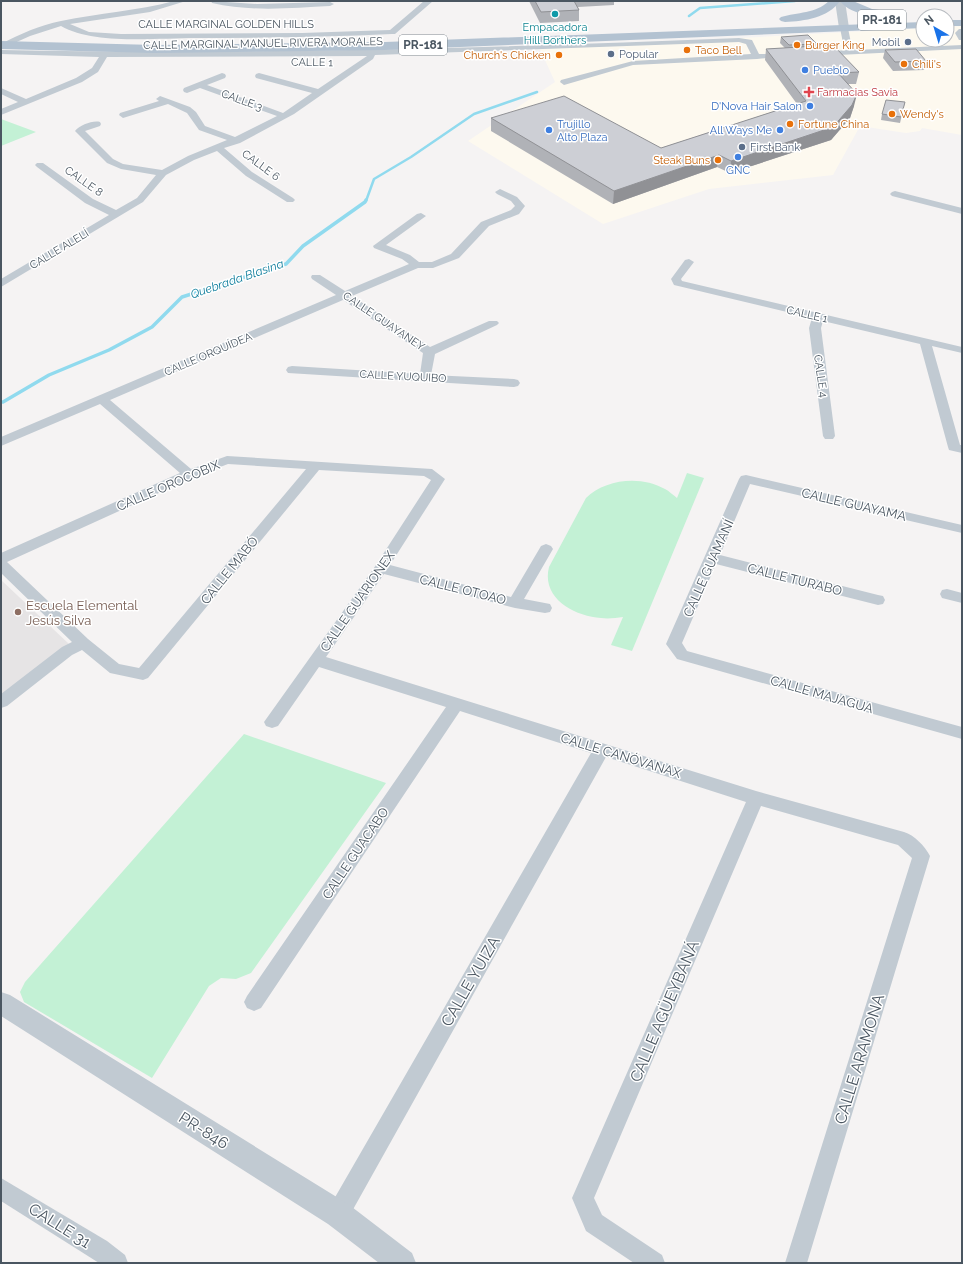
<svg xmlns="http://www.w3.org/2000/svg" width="963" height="1264" font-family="Raleway,sans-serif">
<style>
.commercial{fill:#fdf9ef}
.education{fill:#e6e4e5}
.green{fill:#c3f1d5}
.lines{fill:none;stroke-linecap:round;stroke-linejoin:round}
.stream-far1{stroke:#90daee;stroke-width:2.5}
.stream{stroke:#90daee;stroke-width:3.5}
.minor{fill:#c1cad2;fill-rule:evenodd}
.tertiary{fill:#c1cad2;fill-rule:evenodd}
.primary{fill:#b3c2d1;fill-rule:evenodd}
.wall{fill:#b0b2b7}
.shaded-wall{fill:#909195}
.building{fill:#cdcfd5;stroke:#909195}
.culture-dot{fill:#0f9aa8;stroke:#fff;stroke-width:1.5}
.service-dot{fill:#5c6f8a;stroke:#fff;stroke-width:1.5}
.food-dot{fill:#e8710a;stroke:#fff;stroke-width:1.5}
.shop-dot{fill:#3f7fe0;stroke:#fff;stroke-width:1.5}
.health-dot{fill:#e0444e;stroke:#fff;stroke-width:1.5}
.education-dot{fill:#8d6e63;stroke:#fff;stroke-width:1.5}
.labels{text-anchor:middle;stroke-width:3;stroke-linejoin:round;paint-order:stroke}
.far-street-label{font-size:11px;fill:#4a5661;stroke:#fff}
.far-culture-label{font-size:11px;fill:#0d838f;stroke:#fff}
.far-service-label{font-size:11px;fill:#4e5e75;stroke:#fff;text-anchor:start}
.far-food-label{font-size:11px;fill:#c56008;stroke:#fff;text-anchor:start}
.far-shop-label{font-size:11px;fill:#366cbe;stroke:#fff;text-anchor:start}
.far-health-label{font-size:11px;fill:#be3a42;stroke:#fff;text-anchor:start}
.shield{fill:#fff;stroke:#808990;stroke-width:1}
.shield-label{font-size:12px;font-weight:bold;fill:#4a5661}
.far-water-label{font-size:12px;font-style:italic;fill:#0c7c9b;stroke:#fff}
.street-label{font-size:13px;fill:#4a5661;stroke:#fff}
.education-label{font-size:13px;fill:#785e54;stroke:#fff;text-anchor:start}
.near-street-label{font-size:16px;fill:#4a5661;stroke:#fff}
</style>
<rect width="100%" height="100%" fill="#f5f3f3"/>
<path class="commercial" d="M962 26V135L922 128 920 131 906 133 860 126 833 175 709 189 603 224 468 141 555 82 540 49 923 28V40H947V27Z"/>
<path class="education" d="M1 580 69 644 1 697Z"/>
<g class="green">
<path d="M1 119 36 132 1 146Z"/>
<path d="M687 473 704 478 632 651 611 645 623 617C616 618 608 619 601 618 574 616 541 598 549 567L586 498C605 479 641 475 665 489 669 491 673 495 677 498Z"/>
<path d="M244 734 386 783 251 973 236 979 221 978 209 986 152 1078 24 1002 20 992 25 982Z"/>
</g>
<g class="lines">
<g class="stream-far1">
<path d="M689 16 700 8 795 1"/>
<path d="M366 201 374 179 411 157 474 114 537 92"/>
</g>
<path class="stream" d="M3 402 49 375 109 350 152 327 182 297 286 264 303 246 365 202 366 200"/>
<g class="minor">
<path d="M174 1H186L150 12 70 24 89 32 121 34 302 33 390 30 424 1H433L395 34H392C326 37 261 38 195 38 157 38 94 45 61 26L30 36 1 49V44C20 34 40 25 61 21 99 13 137 11 174 1Z"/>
<path d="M211 1 257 4 330 2 334 4 330 6C291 8 251 12 212 3Z"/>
<path d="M841 26H844L848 28 851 43 856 50 962 45V49L817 56V52H820L848 50 843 43 840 28Z"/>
<path d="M959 29H962V40H959L955 33Z"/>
<path d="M739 38 752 40 759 54H767L768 56 767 58 757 59 633 65 564 85 560 82 561 80 633 61 751 54 746 44 739 42 375 55 373 59 294 114 240 143 224 148 252 172 293 198 295 200 293 202H287L246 176 217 151 194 160 166 175 143 202 1 287V279L109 215 85 203 37 167 35 165 37 163H43L93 199 116 210 137 198 156 175 121 169 107 163 75 131C80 125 93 120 100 122L101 124 100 126 85 131 113 159 123 164 162 170 188 156 227 140 199 130 187 113 168 104 123 118 119 115 120 113 159 101 156 99 160 96 190 107 196 112 205 126 235 137 277 116 200 88 187 93 184 92 183 90 184 88 222 73 225 74 226 76 225 78 207 85 283 113 312 93 256 78 255 76 256 74 259 73 318 89 367 56 107 57 98 72 82 82 1 115V109L18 102 1 94V88L26 99 76 78 92 68 99 57 1 54V50C247 55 493 48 739 38Z"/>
<path d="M500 189 517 197 525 206 519 214 489 226 459 258 433 268H418L352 296 430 347 489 321H497L499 323 497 325 435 354 431 375 514 379 518 380 520 383 518 386 514 387 288 373 286 370 288 367 292 366 420 374 423 353 343 300 110 400 191 469 227 456 432 469 445 479 390 565 511 597 541 546 546 544 551 546 553 549 524 599 550 604 552 608 550 612 545 613 515 608 384 574 326 657 756 791 904 832C914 835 925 846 930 856L807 1263H785L912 858 898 845 761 806 594 1198 602 1215 662 1255 665 1263H634L586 1231 572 1198 746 802 606 757 346 1222 338 1225 330 1222 327 1214 330 1206 591 753 460 711 261 1008 254 1011 247 1008 244 1002 247 996 446 707 319 667 278 726 272 728 266 726 264 722 376 565 431 480 424 476 319 470 148 678 143 680 110 673 82 650 72 655 7 706 1 708V694L62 647 72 642 1 573V553L180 473 100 404 1 446V437L336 295 312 279 311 277 312 275H320L345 291 409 264 402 259 374 248 373 246 417 214 421 213 426 216 386 245 410 255 419 262H432L451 254 481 222 511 210 515 206 511 201 497 194 495 192ZM228 464 306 469 139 668 119 664 88 639 7 562 194 477Z"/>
<path d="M895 191 962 208V214L892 196 890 194 892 192Z"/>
<path d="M689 259 694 262 681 279 682 281 962 347V353L932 346 960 445H962V453L949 450 948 447 920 344 823 321 821 328 835 436 833 439H825L823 436 809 328 812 318 674 285 671 279 685 260Z"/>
<path d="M746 475 962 525V533L750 484 720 555 878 595 883 596 885 600 883 604 878 605 716 564 682 643 687 651 962 727V739L677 659 666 644 739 479 741 476Z"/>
<path d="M947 589 962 593V603L942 598 940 594 942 590Z"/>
<path d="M1 1178 107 1241 125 1255 128 1263H99L1 1201Z"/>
</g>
<g class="tertiary">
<path d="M835 1H845L849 28 848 30H840L839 28Z"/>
<path d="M1 992 10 995 348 1204 412 1253 416 1263H379L328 1224 1 1016Z"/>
</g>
<g class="primary">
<path d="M829 1H853L872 9 900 13 904 14 906 16 904 18 900 19C882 17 852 17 840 1 828 18 805 21 785 22L781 21 779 19 781 17C798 12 815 14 829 1Z"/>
<rect x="947" y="20" width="15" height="6"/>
<path d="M923 22V28L385 50 155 53 1 49V41L155 45 385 42Z"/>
</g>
</g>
<g class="wall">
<path d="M529 1H614V5L578 7 579 10V21L540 23Z"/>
<path d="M781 37 817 44V46L859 72 856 84H848L854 106 850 118 831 140 730 173 717 167 613 204 491 131V118L661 148 797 104 765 60 766 49 785 48 780 43Z"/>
<path d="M885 50 926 61 924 70 893 71 883 58Z"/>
<path d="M905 102 900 123 881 120 882 114Z"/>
</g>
<g class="shaded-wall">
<path d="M857 94 854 106 850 118 831 140 730 173 731 161Z"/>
<path d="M719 155 717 167 613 204 614 191Z"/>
</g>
<g class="building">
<path d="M535 1H574L579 10 541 12Z"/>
<path d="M808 35 817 44 789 45 781 37Z"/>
<path d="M833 45 859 72 838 73 857 94 852 105 833 127 731 161 719 155 614 191 491 118 564 96 661 148 806 101 766 49Z"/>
<path d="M916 49 926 61 895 62 885 50Z"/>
<path d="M886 100 905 102 901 117 882 114Z"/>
</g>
<circle class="culture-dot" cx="555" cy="14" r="4"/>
<g class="service-dot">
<circle cx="908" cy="42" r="4"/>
<circle cx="611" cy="54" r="4"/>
<circle cx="742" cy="147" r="4"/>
</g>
<g class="food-dot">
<circle cx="797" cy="45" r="4"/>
<circle cx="687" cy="50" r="4"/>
<circle cx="559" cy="55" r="4"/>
<circle cx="904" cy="64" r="4"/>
<circle cx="892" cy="114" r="4"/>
<circle cx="790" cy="124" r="4"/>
<circle cx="718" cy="160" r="4"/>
</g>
<g class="shop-dot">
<circle cx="805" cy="70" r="4"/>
<circle cx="810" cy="106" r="4"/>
<circle cx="549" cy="130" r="4"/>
<circle cx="780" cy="130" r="4"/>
<circle cx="738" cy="157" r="4"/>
</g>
<path class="health-dot" d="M807 86h4v4h4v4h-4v4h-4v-4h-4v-4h4z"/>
<circle class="education-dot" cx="18" cy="612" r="4"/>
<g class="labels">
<g class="far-street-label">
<text x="226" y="28">CALLE MARGINAL GOLDEN HILLS</text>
<text transform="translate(263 43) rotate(-1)" y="4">CALLE MARGINAL MANUEL RIVERA MORALES</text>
<text transform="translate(312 62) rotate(1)" y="4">CALLE 1</text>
<text transform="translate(242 100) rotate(20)" y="4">CALLE 3</text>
<text transform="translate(261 165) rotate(36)" y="4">CALLE 6</text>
<text transform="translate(84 181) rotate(35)" y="4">CALLE 8</text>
<text transform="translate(59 249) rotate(-31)" y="4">CALLE ALELÍ</text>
<text transform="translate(807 314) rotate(13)" y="4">CALLE 1</text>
<text transform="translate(384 321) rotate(34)" y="4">CALLE GUAYANEY</text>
<text transform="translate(208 354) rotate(-23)" y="4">CALLE ORQUÍDEA</text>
<text transform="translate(403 376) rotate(3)" y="4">CALLE YUQUIBO</text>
<text transform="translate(821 376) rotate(82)" y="4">CALLE 4</text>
</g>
<g class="far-culture-label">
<text x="555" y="31">Empacadora<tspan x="555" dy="13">Hill Borthers</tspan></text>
</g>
<g class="far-service-label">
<text x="900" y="46" text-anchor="end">Mobil</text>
<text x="619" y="58">Popular</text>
<text x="750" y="151">First Bank</text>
</g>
<g class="far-food-label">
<text x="805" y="49">Burger King</text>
<text x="695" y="54">Taco Bell</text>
<text x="551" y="59" text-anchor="end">Church's Chicken</text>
<text x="912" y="68">Chili's</text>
<text x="900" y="118">Wendy's</text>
<text x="798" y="128">Fortune China</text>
<text x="710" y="164" text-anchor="end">Steak Buns</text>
</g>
<g class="far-shop-label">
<text x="813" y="74">Pueblo</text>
<text x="802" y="110" text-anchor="end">D'Nova Hair Salon</text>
<text x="557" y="128">Trujillo<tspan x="557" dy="13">Alto Plaza</tspan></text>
<text x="772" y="134" text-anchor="end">All Ways Me</text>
<text x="738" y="174" text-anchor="middle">GNC</text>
</g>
<g class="far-health-label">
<text x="817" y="96">Farmacias Savia</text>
</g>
<g class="shield">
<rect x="858" y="10" width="48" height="20" rx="3"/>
<rect x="399" y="35" width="48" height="20" rx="3"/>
</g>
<g class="shield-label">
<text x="882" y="24">PR-181</text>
<text x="423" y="49">PR-181</text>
</g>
<g class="far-water-label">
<text transform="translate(237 279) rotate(-19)" y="4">Quebrada Blasina</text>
</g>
<g class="street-label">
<text transform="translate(168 485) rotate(-23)" y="5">CALLE OROCOBIX</text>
<text transform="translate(854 504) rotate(13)" y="5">CALLE GUAYAMA</text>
<text transform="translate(708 568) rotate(-66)" y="5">CALLE GUAMANÍ</text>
<text transform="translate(229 570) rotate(-51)" y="5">CALLE MABÓ</text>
<text transform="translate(795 579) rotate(14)" y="5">CALLE TURABO</text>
<text transform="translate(463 589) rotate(14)" y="5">CALLE OTOAO</text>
<text transform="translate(357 601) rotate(-55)" y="5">CALLE GUARIONEX</text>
<text transform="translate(822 694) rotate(16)" y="5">CALLE MAJAGUA</text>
<text transform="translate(621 755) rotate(17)" y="5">CALLE CANÓVANAX</text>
<text transform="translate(355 853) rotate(-56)" y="5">CALLE GUACABO</text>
</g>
<g class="education-label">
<text x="26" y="610">Escuela Elemental<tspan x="26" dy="15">Jesús Silva</tspan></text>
</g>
<g class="near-street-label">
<text transform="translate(470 981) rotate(-60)" y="6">CALLE YUIZA</text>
<text transform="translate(664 1011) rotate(-67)" y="6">CALLE AGÜEYBANÁ</text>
<text transform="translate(859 1059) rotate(-73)" y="6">CALLE ARAMONA</text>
<text transform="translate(204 1130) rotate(32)" y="6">PR-846</text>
<text transform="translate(60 1225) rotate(32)" y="6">CALLE 31</text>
</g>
</g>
<rect width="963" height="1264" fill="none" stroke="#4a5661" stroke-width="4"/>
<g transform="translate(935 28) rotate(322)"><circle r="19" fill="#ffffff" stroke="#b7bbc0"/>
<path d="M0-3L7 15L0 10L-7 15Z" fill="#1a73e8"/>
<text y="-6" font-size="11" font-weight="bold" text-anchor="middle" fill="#4a5661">N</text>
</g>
</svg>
